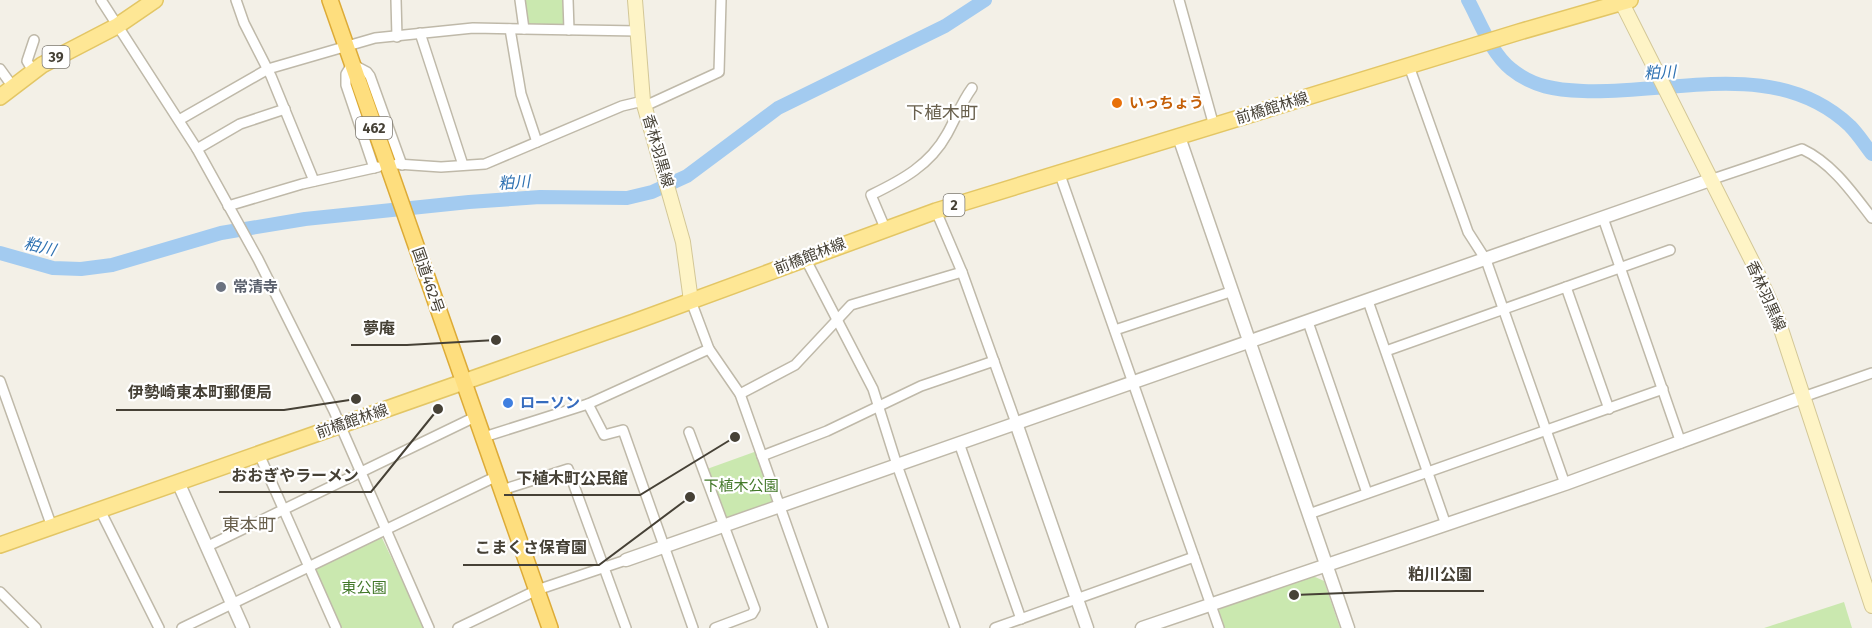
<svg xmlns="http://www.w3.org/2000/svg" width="1872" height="628" font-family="'Fira Sans','Noto Sans JP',sans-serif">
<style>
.green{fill:#cae8af}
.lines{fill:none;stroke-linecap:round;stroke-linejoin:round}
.river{stroke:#a3cbf0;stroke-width:14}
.minor-casing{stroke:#bfb9a9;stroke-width:12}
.tertiary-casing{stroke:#bfb9a9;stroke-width:15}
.secondary-casing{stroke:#d3c797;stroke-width:16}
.primary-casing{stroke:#e3c665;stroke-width:18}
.trunk-casing{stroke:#ddab37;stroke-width:18}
.minor{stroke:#fff;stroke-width:9}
.tertiary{stroke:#fff;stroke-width:12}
.secondary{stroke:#fef4c6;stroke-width:14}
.primary{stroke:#fee795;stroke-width:15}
.trunk{stroke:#fede7e;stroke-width:15}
.food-dot{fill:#e8710a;stroke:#fff;stroke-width:2}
.worship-dot{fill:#6b7280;stroke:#fff;stroke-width:2}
.shop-dot{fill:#3f7fe0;stroke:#fff;stroke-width:2}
.labels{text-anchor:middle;stroke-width:4.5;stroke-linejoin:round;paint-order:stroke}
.shield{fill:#fff;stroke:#7e7a72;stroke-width:1.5}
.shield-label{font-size:14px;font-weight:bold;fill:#464136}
.food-label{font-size:15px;font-weight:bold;fill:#c56008;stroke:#fff;text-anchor:start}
.street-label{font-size:15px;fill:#464136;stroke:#fff}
.worship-label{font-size:15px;font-weight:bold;fill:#5b616d;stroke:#fff;text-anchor:start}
.shop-label{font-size:15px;font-weight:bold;fill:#366cbe;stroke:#fff;text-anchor:start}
.park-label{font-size:15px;fill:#427829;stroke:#fff}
.water-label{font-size:16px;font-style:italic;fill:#2f72b2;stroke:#fff}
.quarter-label{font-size:18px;fill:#69604d;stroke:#fff}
.leader{fill:none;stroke:#464136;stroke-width:2}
.callout-dot{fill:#464136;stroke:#fff;stroke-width:2}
.callout-label{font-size:16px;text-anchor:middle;font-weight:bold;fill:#464136;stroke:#fff;stroke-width:4.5;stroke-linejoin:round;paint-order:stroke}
</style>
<rect width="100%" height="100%" fill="#f3f0e7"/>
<g class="green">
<path d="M523 0H565L566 23 563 26 530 25 526 22Z"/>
<path d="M757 451 773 503 726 520 707 469Z"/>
<path d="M378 537 382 538 425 628H340L315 572 316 567Z"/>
<path d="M1313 576 1324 581 1340 628H1223L1218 612 1220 609Z"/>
<path d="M1844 602 1852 628H1764Z"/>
</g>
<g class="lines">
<g class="river">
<path d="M1468 0C1480 22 1491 53 1511 69 1533 87 1556 90 1583 91 1672 95 1776 56 1850 126 1858 134 1865 145 1872 154"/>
<path d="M0 253 53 268 81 269 112 265 221 233 305 219 469 202 540 197 627 198 652 192 687 176 778 108 945 26 985 0"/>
</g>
<defs>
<g id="minor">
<path d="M101 0 197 149 258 259 334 411 429 628"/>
<path d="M236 0 244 23 271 76 314 181"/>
<path d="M396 0 397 37"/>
<path d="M520 0 524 29"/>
<path d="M568 0 569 30"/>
<path d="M1179 0 1214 126"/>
<path d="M510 29 521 94 537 142"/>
<path d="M420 33 463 165"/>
<path d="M1409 66 1468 232 1486 260 1565 484"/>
<path d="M0 69 13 87"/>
<path d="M33 71 27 61 34 40"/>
<path d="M645 106 719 72 721 0"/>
<path d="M179 120 268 69 375 38 473 28 638 31"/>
<path d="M197 149 240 124 285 109"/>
<path d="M397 164 441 167 485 164 622 106 643 101"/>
<path d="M374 168 346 85V74L352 64 367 72 370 76 402 165"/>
<path d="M1059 172 1219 628"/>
<path d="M1710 180 1802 149C1832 163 1852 192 1872 218"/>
<path d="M228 206 302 184 378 167"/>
<path d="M936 211 962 272 1016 423"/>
<path d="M1603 218 1681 443"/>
<path d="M885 228 871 195C902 180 930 165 947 134 956 118 961 103 972 88"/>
<path d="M805 258 873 389 897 465 955 628"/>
<path d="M1566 287 1609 409"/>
<path d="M691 301 709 349 740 394 823 628"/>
<path d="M1368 301 1445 522"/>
<path d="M1308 322 1367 493"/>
<path d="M1115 330 1233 291"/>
<path d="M1386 351 1670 250"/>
<path d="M0 381 52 527"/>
<path d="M740 394 795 365 851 305 962 272"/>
<path d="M1803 397 1872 373"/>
<path d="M588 404 604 435 623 430 693 628"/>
<path d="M689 432 755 609 752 614 715 628"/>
<path d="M484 437 588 404 709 349"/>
<path d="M959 443 1021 619"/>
<path d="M259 454 336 628"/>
<path d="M762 456 827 431 921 386 994 361"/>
<path d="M502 490 568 469 626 628"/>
<path d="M100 510 159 628"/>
<path d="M1309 514 1663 389"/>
<path d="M206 547 477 416"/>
<path d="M0 592 36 628"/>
<path d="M182 628 497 476"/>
<path d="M458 628 537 590 626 560"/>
<path d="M995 628 1194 557"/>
</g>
<g id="tertiary">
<path d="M1179 137 1348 628"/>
<path d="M1016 423 1087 628"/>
<path d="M178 482 243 628"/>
<path d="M626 560 1710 180"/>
<path d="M1142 628 1565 484 1803 397"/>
</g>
<g id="secondary">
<path d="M635 0 643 101 683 242 691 301"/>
<path d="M1622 3 1754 265 1777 317 1872 606"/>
</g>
<g id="primary">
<path d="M0 97 42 65 117 26 155 0"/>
<path d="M0 545 634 322 936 211 1519 32 1630 0"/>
</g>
<path id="trunk" d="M330 0 550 628"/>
</defs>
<use href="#minor" class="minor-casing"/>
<use href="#tertiary" class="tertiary-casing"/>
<use href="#secondary" class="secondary-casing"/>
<use href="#primary" class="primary-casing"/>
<use href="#trunk" class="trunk-casing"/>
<use href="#minor" class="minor"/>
<use href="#tertiary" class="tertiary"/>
<use href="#secondary" class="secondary"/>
<use href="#primary" class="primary"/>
<use href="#trunk" class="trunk"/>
</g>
<circle class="food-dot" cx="1117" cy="103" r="6"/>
<circle class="worship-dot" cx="221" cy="287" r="6"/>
<circle class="shop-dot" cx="508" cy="403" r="6"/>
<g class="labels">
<g class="shield">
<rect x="42.5" y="46" width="27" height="22" rx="4.5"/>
<rect x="356" y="117" width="36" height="22" rx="4.5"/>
<rect x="943.5" y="194" width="21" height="22" rx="4.5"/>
</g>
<g class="shield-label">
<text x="56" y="62">39</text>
<text x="374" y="133">462</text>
<text x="954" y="210">2</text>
</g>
<g class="food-label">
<text x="1129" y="108">いっちょう</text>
</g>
<g class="street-label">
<text transform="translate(1272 108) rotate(-17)" y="5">前橋館林線</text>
<text transform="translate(658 151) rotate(74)" y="5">香林羽黒線</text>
<text transform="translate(810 256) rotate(-21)" y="5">前橋館林線</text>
<text transform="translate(428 280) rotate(71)" y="5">国道462号</text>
<text transform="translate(1766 296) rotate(66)" y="5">香林羽黒線</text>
<text transform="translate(352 421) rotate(-19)" y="5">前橋館林線</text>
</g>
<g class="worship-label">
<text x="233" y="292">常清寺</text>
</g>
<g class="shop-label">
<text x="520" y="408">ローソン</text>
</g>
<g class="park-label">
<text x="741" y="491">下植木公園</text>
<text x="364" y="593">東公園</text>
</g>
<g class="water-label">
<text transform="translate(1660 72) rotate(-3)" y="6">粕川</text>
<text transform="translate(514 182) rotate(-4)" y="6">粕川</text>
<text transform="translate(40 246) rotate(14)" y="6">粕川</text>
</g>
<g class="quarter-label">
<text x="942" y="119">下植木町</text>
<text x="249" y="531">東本町</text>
</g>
</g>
<path class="leader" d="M496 340L407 345H351M356 399L284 410H116M438 409L371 492H219M735 437L640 495H504M690 497L599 565H463M1294 595L1396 591H1484"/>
<g class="callout-dot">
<circle cx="496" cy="340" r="6"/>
<circle cx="356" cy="399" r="6"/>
<circle cx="438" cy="409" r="6"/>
<circle cx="735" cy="437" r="6"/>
<circle cx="690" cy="497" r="6"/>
<circle cx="1294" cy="595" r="6"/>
</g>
<g class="callout-label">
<text x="379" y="334">夢庵</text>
<text x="200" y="398">伊勢崎東本町郵便局</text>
<text x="295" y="481">おおぎやラーメン</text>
<text x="572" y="484">下植木町公民館</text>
<text x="531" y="553">こまくさ保育園</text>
<text x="1440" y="580">粕川公園</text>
</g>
</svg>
